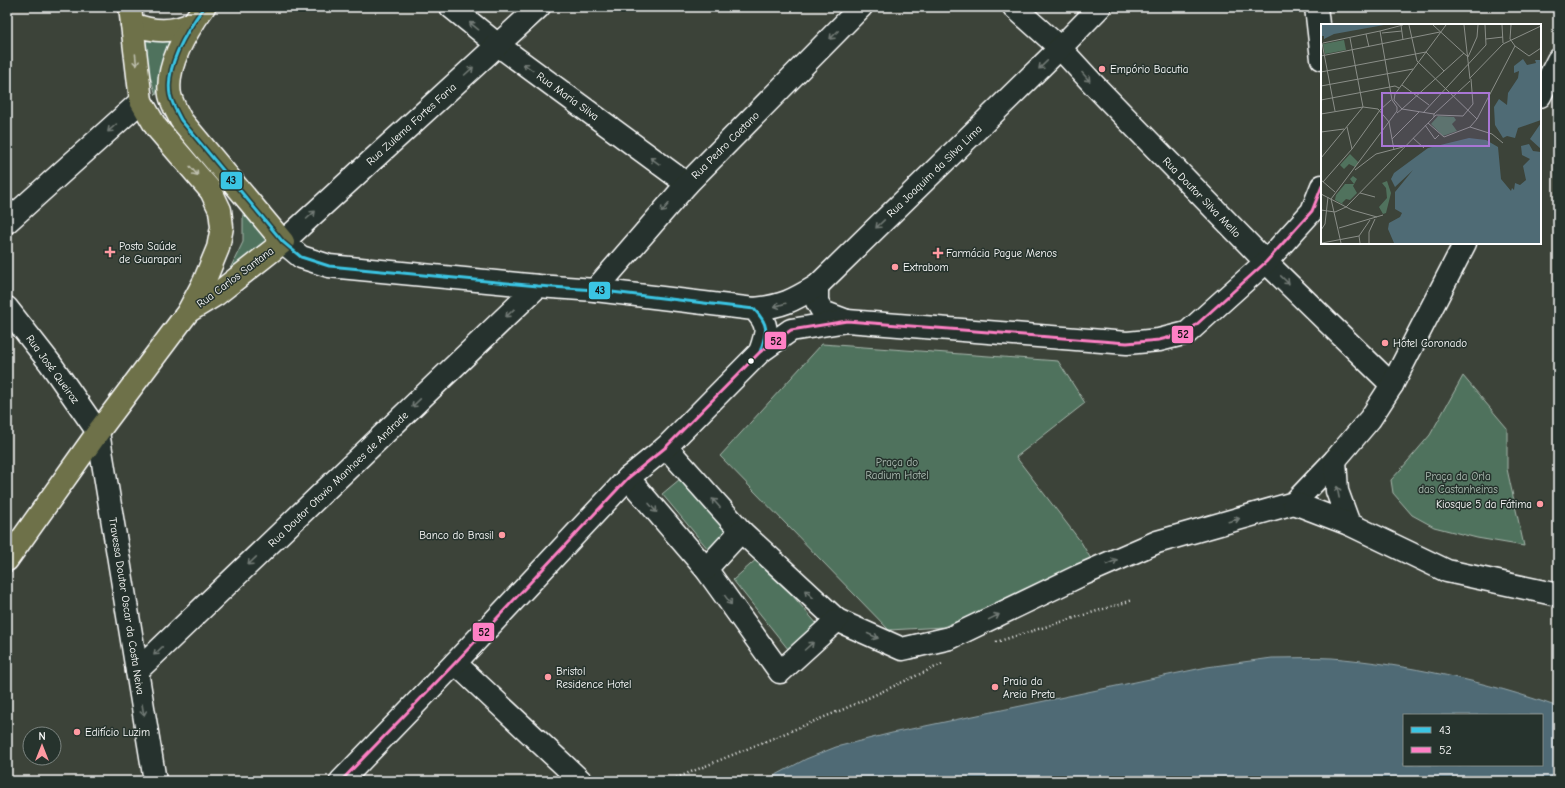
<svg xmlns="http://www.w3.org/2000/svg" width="1565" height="788" font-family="'Comic Neue',sans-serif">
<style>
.green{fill:#50725d;stroke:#a8b8ae}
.water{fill:#4f6b75;stroke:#95a6ac;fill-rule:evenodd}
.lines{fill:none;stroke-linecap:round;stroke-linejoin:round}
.minor-casing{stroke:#fff;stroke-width:25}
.major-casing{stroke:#fff;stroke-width:25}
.path{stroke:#fff;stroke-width:2.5;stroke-dasharray:1 3;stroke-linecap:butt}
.minor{stroke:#26332d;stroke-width:22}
.major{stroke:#6e714a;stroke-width:22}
.bus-1-casing{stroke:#26332d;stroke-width:6}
.bus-2-casing{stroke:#26332d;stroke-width:6}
.bus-1{stroke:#3ac5e4;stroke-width:3}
.bus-2{stroke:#ff80c5;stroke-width:3}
.oneway{stroke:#727a76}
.oneway2{stroke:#bebfae}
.poi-dot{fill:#ff9aa2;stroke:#26332d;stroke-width:1.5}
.bus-dot{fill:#fff;stroke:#26332d;stroke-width:1.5}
.labels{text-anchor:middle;stroke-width:3;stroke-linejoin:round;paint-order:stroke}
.poi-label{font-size:11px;fill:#fff;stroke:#26332d;text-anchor:start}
.street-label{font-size:11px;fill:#fff;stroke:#26332d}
.park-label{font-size:11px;fill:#b0c0b6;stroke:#26332d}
.inset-road{fill:none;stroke:#8a8e88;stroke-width:1}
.view{fill:#a976d5;fill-opacity:0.15;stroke:#a976d5;stroke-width:2}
.inset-edge{fill:none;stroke:#fff;stroke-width:2}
.line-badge{stroke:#26332d;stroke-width:1.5}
.pale-badge-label{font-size:11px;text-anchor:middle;font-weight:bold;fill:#111}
</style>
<rect width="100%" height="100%" fill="#3c4339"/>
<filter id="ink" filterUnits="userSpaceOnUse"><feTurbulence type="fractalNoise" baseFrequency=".025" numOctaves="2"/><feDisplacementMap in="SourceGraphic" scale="8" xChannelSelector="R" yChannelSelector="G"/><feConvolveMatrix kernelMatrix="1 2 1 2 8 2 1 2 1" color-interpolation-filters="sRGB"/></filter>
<g filter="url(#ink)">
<g class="green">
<path d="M144 37 175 39 164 58 156 95 147 67Z"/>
<path d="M243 204 271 241 222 285 243 242Z"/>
<path d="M822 344 1058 361 1085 403 1016 457 1081 542 1095 566 943 627 889 630 720 456Z"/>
<path d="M1463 376 1507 428V469L1524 546 1477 538 1434 527 1412 515 1393 493 1391 480 1402 468 1430 435Z"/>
<path d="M680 479 727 533 708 549 662 494Z"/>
<path d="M759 557 817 624 788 649 733 580Z"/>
</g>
<path class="water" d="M1272 658C1292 658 1312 657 1332 658 1405 664 1489 682 1558 707V781H761L774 776 806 759 836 747 892 733 1207 667ZM1404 715H1542V765H1404Z"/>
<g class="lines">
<defs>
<g id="minor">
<path d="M451 7 498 45 687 184"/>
<path d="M539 7 283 242 301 257 329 266 538 286 595 290 754 309C770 326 767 331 760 352"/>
<path d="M1014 7 1060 48 1096 87 1266 262 1392 385"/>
<path d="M1316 7 1322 59"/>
<path d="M1540 96 1558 60"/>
<path d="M7 222 141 101"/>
<path d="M817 286V302L823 312 847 321"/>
<path d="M595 290 687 184 861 7"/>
<path d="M7 308 50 363 98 432 155 781"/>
<path d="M754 309C783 306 792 301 817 286L1060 48 1100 7"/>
<path d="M666 447 741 531 837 620 902 649 950 638 1079 576 1157 542 1294 503 1335 460 1370 419 1392 385 1465 243"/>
<path d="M1335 460 1337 491 1349 524"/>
<path d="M628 478 706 569 780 672 837 620"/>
<path d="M1294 503 1349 524 1447 571 1558 595"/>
<path d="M706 569 741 531"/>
<path d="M455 663 581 781"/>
<path d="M137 671 538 286"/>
<path d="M341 781 455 663 628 478 666 447 760 352 791 330 847 321 1127 343 1159 340 1187 333 1266 262 1312 211 1322 186"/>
</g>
<g id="major">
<path d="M132 24C154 32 172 33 193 23"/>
<path d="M189 311 217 294 283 242 181 120C177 112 172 104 170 95 165 66 188 29 204 7"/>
<path d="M7 560 98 432 188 312 204 282 218 248 222 227 220 210 211 191 156 127 141 101 130 7"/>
</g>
</defs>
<use href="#minor" class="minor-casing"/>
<use href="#major" class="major-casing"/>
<g class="path">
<path d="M996 642 1133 600"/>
<path d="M669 781 844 709 942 664"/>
</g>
<use href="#minor" class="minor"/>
<use href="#major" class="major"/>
<defs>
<path id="bus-1" d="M204 7C188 29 165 66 170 95 172 104 177 112 181 120L283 242 301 257 329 266 538 286 595 290 754 309C770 326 767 331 760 352"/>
<path id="bus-2" d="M341 781 455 663 628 478 666 447 760 352 791 330 847 321 1127 343 1159 340 1187 333 1266 262 1312 211 1322 186"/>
</defs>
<use href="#bus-1" class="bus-1-casing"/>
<use href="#bus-2" class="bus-2-casing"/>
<use href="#bus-1" class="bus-1"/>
<use href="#bus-2" class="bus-2"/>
</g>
<defs><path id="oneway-shaft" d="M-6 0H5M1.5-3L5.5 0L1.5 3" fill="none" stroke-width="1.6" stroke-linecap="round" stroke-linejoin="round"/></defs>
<g class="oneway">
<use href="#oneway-shaft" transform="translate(474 26) rotate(-141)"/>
<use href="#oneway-shaft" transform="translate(834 35) rotate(135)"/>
<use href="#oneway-shaft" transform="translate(1043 65) rotate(136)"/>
<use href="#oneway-shaft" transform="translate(528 67) rotate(-144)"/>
<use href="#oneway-shaft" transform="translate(469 71) rotate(-42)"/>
<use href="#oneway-shaft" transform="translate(1086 77) rotate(48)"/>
<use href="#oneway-shaft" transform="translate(112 128) rotate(138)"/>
<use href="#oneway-shaft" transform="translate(655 161) rotate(-144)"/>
<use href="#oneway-shaft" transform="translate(665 208) rotate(131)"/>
<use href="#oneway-shaft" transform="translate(311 215) rotate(-42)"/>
<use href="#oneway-shaft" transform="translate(880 224) rotate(136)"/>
<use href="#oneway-shaft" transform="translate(1285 280) rotate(44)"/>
<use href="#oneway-shaft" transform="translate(780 305) rotate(164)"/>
<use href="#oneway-shaft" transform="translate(510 313) rotate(136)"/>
<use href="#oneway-shaft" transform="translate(416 403) rotate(136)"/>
<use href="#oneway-shaft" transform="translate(1338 492) rotate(-101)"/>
<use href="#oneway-shaft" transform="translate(716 503) rotate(-132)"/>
<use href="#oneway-shaft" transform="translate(653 508) rotate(49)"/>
<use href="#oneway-shaft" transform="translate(1234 520) rotate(-16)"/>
<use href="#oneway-shaft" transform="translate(252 561) rotate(136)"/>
<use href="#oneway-shaft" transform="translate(1112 562) rotate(-24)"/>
<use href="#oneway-shaft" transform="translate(809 594) rotate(-137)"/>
<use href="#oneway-shaft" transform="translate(728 600) rotate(54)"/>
<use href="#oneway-shaft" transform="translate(994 617) rotate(-26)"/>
<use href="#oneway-shaft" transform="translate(873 636) rotate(24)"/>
<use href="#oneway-shaft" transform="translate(809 646) rotate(-42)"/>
<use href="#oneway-shaft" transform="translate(158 651) rotate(136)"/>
<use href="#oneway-shaft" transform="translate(143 710) rotate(81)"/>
</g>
<g class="oneway2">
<use href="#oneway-shaft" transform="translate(136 60) rotate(84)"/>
<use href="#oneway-shaft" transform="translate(194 171) rotate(50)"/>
</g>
</g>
<g class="poi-dot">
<circle cx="1102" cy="69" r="4"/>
<path d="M108 246h4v4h4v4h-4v4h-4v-4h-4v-4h4z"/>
<path d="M936 247h4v4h4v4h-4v4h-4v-4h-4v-4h4z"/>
<circle cx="895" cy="267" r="4"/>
<circle cx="1385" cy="343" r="4"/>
<circle cx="1540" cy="504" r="4"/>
<circle cx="502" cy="535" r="4"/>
<circle cx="548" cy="677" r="4"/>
<circle cx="995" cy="687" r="4"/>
<circle cx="77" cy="732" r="4"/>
</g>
<circle class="bus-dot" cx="751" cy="361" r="3.5"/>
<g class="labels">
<g class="poi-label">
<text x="1110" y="73">Empório Bacutia</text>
<text x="119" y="250">Posto Saúde<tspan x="119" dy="13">de Guarapari</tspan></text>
<text x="946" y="257">Farmácia Pague Menos</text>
<text x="903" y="271">Extrabom</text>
<text x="1393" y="347">Hotel Coronado</text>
<text x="1532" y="508" text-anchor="end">Kiosque 5 da Fátima</text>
<text x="494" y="539" text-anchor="end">Banco do Brasil</text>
<text x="556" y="675">Bristol<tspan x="556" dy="13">Residence Hotel</tspan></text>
<text x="1003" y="685">Praia da<tspan x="1003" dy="13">Areia Preta</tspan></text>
<text x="85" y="736">Edifício Luzim</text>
</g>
<g class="street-label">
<text transform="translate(568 96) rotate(36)" y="4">Rua Maria Silva</text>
<text transform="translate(411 124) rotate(-42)" y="4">Rua Zulema Fortes Faria</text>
<text transform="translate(725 145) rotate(-45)" y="4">Rua Pedro Caetano</text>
<text transform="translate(934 171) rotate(-44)" y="4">Rua Joaquim da Silva Lima</text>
<text transform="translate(1202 197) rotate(46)" y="4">Rua Doutor Silva Mello</text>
<text transform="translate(235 277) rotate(-37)" y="4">Rua Carlos Santana</text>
<text transform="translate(53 369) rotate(54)" y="4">Rua José Queiroz</text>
<text transform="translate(338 479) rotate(-44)" y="4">Rua Doutor Otavio Manhaes de Andrade</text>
<text transform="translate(127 606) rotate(81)" y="4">Travessa Doutor Oscar da Costa Neiva</text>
</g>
<g class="park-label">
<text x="897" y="466">Praça do<tspan x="897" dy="13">Radium Hotel</tspan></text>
<text x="1458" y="480">Praça da Orla<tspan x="1458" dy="13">das Castanheiras</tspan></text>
</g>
</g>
<g transform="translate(1321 24)">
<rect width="220" height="220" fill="#3c4339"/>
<path d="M23 16 25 26 4 30 2 20ZM117 92 133 93 135 96 131 100 136 107 122 112 110 100ZM29 130 37 138 34 143 28 140 23 145 19 141ZM32 152 36 155 32 162 36 169 29 176 25 175 21 179 23 181 14 176 15 171 24 160H33L29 155ZM66 157 70 169 65 189 62 190 58 183 66 174 65 164 61 159Z" fill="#50725d"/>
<path d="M0 1H63L13 10 3 15V12H0ZM202 35 206 41 215 39 214 36H220V96L197 104 194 114 186 112 182 114 174 101 173 83 178 75 186 81 187 69 197 54 198 47 193 49V42ZM220 99V125L209 115ZM148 114 165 116 177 123 180 155 190 167 191 164 193 166 194 159 199 161 205 156 202 142 209 135 201 131 200 122 208 120 212 127 220 128V219H73L67 205 68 199 79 193 81 189 74 185V168L92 146 74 163 70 155 73 149 107 124Z" fill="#4f6b75"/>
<path class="inset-road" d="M80 1 82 16M88 1 96 37 156 95M112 1 147 33 156 13 157 1M143 1 149 55M164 1 165 21M181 1 182 19M190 1 189 15 194 22 208 32 220 24M61 9 81 7M45 10 48 23M165 15 182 13M1 19 14 87M2 19 59 7M0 32 119 8M0 48 105 28 123 47M149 54 182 20 220 2M81 61 108 81M0 62 92 45M0 76 74 62 78 64M76 89 81 85 73 76 74 70 125 1M102 89 165 21M0 90 42 83 57 85 68 98 73 126M113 90 149 57M113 93V90L81 85 143 29M107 99 123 113 149 103 156 95 194 22M104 101 114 115 118 111M26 103 31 125M149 103 171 110 182 119M0 108 23 105M92 114 103 124M71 115 98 88M0 134 42 83 29 14M34 146 55 130 82 123M0 156 14 168M2 158 31 125 59 86 70 76M39 169 54 173M0 170 31 186 56 193M0 186 14 188 25 183 115 91 142 92 152 80 150 55M18 204 62 191M0 206 4 200 7 173M1 219 38 212M20 219 10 175 76 87V83L71 76 59 7 82 1M39 219 38 212 49 196M48 219V208L54 195"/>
<path class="view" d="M61 69H168V122H61Z"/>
<rect width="220" height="220" class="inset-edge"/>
</g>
<g class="line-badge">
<rect x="220" y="171" width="23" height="19" rx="4" fill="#3ac5e4"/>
<rect x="588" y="281" width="23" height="19" rx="4" fill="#3ac5e4"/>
<rect x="1171" y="325" width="23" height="19" rx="4" fill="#ff80c5"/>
<rect x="764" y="331" width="23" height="19" rx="4" fill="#ff80c5"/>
<rect x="472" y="622" width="23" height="20" rx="4" fill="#ff80c5"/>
</g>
<g class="pale-badge-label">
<text x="231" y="184">43</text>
<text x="600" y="294">43</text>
<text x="1183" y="338">52</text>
<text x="776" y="345">52</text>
<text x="484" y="636">52</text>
</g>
<rect width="1565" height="788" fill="none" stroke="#26332d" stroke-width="24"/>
<rect x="12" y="12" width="1541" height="764" fill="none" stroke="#fff" stroke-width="1.5" filter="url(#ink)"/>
<rect x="1403" y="714" width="140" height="52" fill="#26332d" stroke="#7d8581"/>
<rect x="1411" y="727" width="20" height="6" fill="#3ac5e4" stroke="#7d8581"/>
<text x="1439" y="734" font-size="12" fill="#ffffff">43</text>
<rect x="1411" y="747" width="20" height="6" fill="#ff80c5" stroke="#7d8581"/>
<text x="1439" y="754" font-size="12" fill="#ffffff">52</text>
<g transform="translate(42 746)"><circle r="19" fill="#26332d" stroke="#7d8581"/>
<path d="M0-3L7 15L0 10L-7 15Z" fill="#ff9aa2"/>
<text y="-6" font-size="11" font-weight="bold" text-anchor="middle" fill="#ffffff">N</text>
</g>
</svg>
